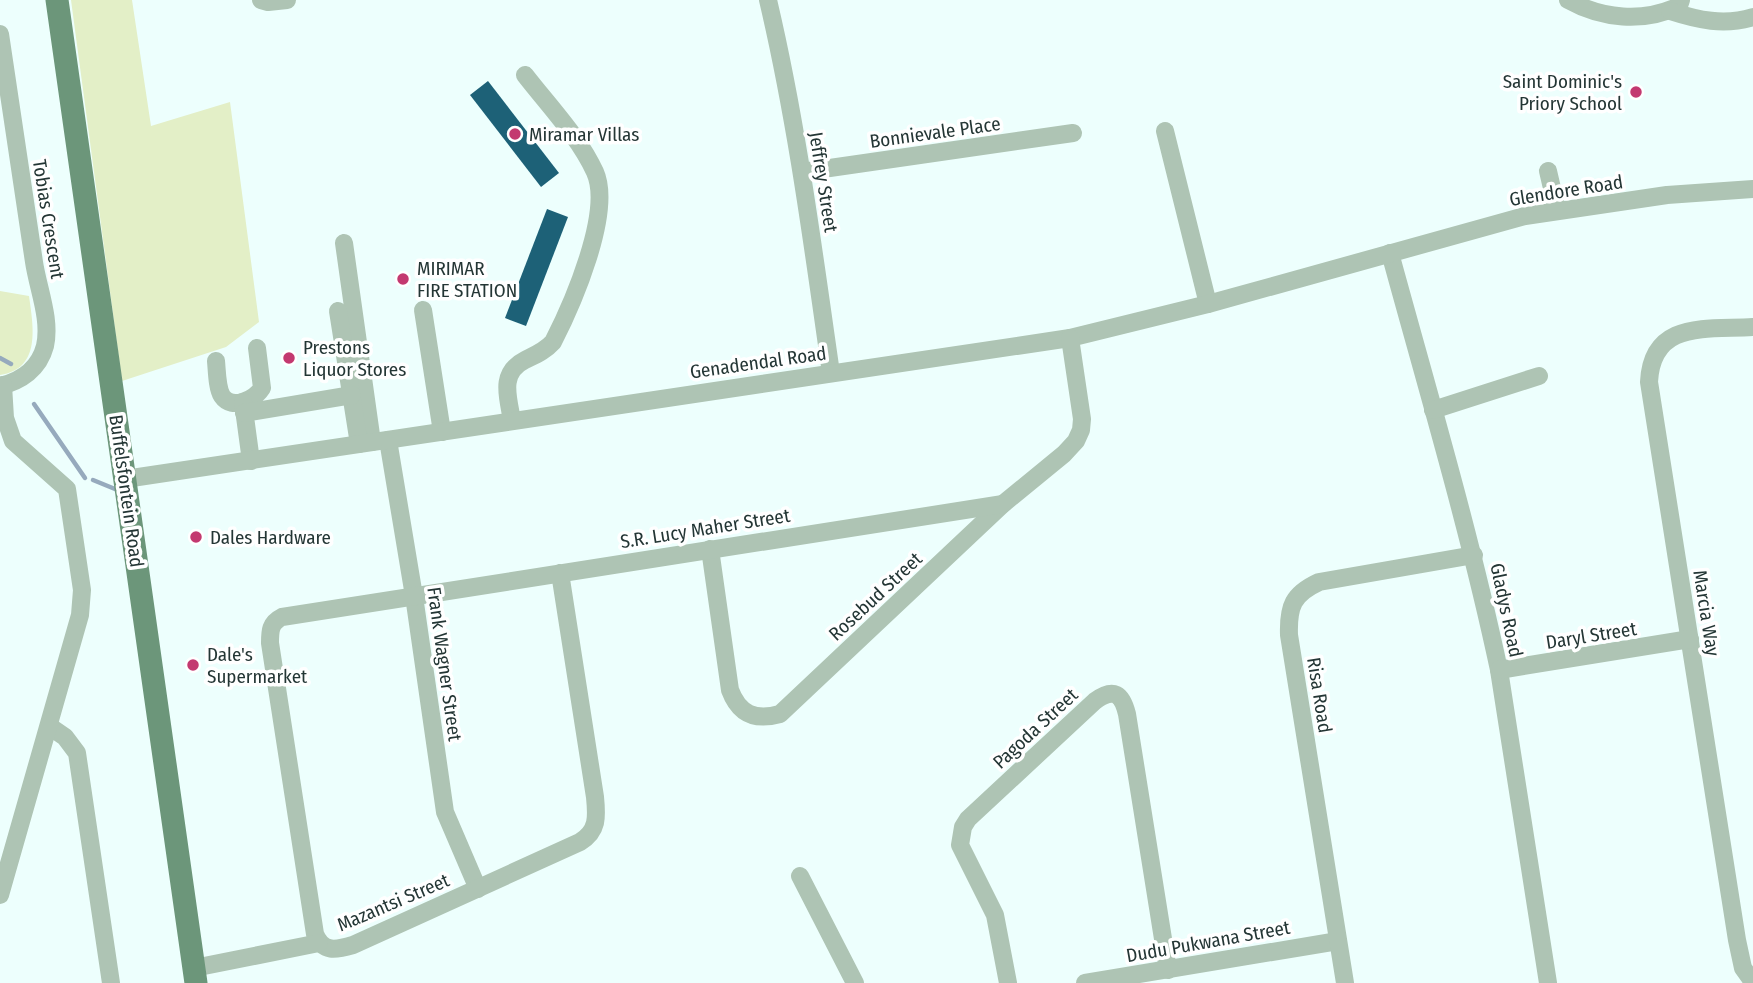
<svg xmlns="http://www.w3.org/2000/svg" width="1753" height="983" font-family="'Fira Sans Condensed',sans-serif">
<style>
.green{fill:#e3efc7}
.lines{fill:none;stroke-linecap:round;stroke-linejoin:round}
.stream{stroke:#96aabd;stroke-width:4.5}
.building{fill:#1d6177}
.minor{stroke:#aec4b4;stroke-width:18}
.major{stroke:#6c967a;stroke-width:23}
.poi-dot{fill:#c33970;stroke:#fff;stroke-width:2.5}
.labels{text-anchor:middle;stroke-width:7;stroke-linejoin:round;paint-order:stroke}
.poi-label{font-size:19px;fill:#243635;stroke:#fff;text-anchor:start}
.street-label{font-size:19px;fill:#243635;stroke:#fff}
</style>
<rect width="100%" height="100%" fill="#edfffd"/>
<g class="green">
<path d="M71 0H132L151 126 230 102 259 322 226 347 122 381Z"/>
<path d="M0 291 29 296C33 325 42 369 0 375Z"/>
</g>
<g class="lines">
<g class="stream">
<path d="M0 358 11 364"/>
<path d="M34 404 85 478"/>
<path d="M93 480 115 489"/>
</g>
</g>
<g class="building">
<path d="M488 81 559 173 541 187 470 95Z"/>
<path d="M547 209 568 217 526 326 505 318Z"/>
</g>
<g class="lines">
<g class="minor">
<path d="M261 0 268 2 287 0"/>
<path d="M768 0C797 123 813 248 831 373"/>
<path d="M1568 0C1602 19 1643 23 1679 6L1681 0"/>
<path d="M1670 11C1698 20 1724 26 1753 17"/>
<path d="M0 34C11 110 22 186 34 262 38 289 51 319 45 346 39 369 21 381 0 386"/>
<path d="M1165 131 1208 304"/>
<path d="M1548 171 1557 210"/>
<path d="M802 172 1073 133"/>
<path d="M344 243 372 442"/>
<path d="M1390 253C1428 392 1469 529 1499 670L1548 983"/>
<path d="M423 310 442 432"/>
<path d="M338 311 359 444"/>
<path d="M1753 327C1706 330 1652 320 1649 382L1737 940 1743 968 1753 982"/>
<path d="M216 361C217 371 217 388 222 396 232 411 255 399 262 388L257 348"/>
<path d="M243 402 251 461"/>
<path d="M1433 410 1539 376"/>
<path d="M244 413 352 395"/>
<path d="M512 420C508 397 499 373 525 360 535 355 545 351 553 342 572 305 613 212 595 172 579 137 549 106 525 75"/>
<path d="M388 440 414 596 445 812 478 889"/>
<path d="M125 479 1070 338 1208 304 1525 216 1667 195 1753 189"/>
<path d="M710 549 730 690C739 714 755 721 780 714L1003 504 1064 454 1076 441 1081 430 1082 419 1070 338"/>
<path d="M560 573 595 797C597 817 598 831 580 842L353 945C336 950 323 953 315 934L270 643C270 631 270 623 282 617L1003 504"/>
<path d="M1499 670 1690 639"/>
<path d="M49 726 65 737 77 753 111 983"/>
<path d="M800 876 855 983"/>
<path d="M0 895 80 615 82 590 67 489 13 441 5 418 3 385"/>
<path d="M194 968 319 943"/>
<path d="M1008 983 995 915 960 845 963 827 968 819 1095 701C1114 687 1122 694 1127 714L1168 970"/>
<path d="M1085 983 1338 941"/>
<path d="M1345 983 1289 635C1288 606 1293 594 1319 582L1474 555"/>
</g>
<path class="major" d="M57 0 196 983"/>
</g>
<g class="poi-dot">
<circle cx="1636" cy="92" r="7"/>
<circle cx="515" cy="134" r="7"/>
<circle cx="403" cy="279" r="7"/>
<circle cx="289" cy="358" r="7"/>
<circle cx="196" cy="537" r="7"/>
<circle cx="193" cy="665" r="7"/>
</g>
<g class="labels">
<g class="poi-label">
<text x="1622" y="88" text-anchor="end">Saint Dominic's<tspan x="1622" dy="22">Priory School</tspan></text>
<text x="529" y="141">Miramar Villas</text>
<text x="417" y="275">MIRIMAR<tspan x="417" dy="22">FIRE STATION</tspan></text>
<text x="303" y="354">Prestons<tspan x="303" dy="22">Liquor Stores</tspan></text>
<text x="210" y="544">Dales Hardware</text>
<text x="207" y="661">Dale's<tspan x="207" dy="22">Supermarket</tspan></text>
</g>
<g class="street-label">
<text transform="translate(935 132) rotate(-8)" y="7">Bonnievale Place</text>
<text transform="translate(824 182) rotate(81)" y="7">Jeffrey Street</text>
<text transform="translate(1566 190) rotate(-9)" y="7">Glendore Road</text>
<text transform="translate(49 219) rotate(81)" y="7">Tobias Crescent</text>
<text transform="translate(758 362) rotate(-8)" y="7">Genadendal Road</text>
<text transform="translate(127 491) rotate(82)" y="7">Buffelsfontein Road</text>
<text transform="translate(705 528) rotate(-9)" y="7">S.R. Lucy Maher Street</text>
<text transform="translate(875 596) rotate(-43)" y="7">Rosebud Street</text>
<text transform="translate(1507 610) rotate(78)" y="7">Gladys Road</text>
<text transform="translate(1707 613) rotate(81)" y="7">Marcia Way</text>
<text transform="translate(1591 635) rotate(-9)" y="7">Daryl Street</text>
<text transform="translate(445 664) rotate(82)" y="7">Frank Wagner Street</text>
<text transform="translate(1320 695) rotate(81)" y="7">Risa Road</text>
<text transform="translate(1035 728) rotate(-43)" y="7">Pagoda Street</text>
<text transform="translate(393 902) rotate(-23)" y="7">Mazantsi Street</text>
<text transform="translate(1208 941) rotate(-10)" y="7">Dudu Pukwana Street</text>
</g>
</g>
</svg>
